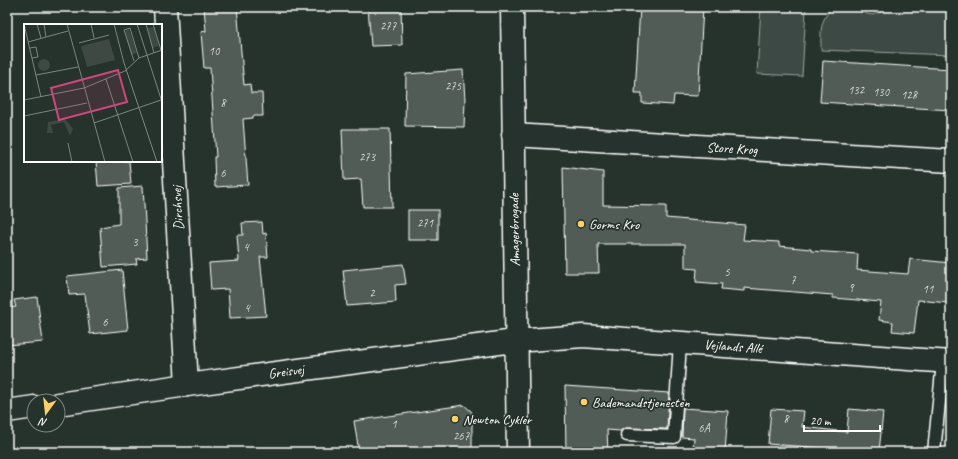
<svg xmlns="http://www.w3.org/2000/svg" width="958" height="459" font-family="Caveat,sans-serif">
<style>
.green{fill:#3e4944;stroke:#9ea4a2}
.building{fill:#515c57;stroke:#fff}
.lines{fill:none;stroke-linecap:round;stroke-linejoin:round}
.lane-casing{stroke:#fff;stroke-width:15}
.street-casing{stroke:#fff;stroke-width:25}
.secondary-casing{stroke:#fff;stroke-width:25}
.lane{stroke:#26332d;stroke-width:12}
.street{stroke:#26332d;stroke-width:22}
.secondary{stroke:#26332d;stroke-width:22}
.poi-dot{fill:#ffd166;stroke:#26332d;stroke-width:1.5}
.labels{text-anchor:middle;stroke-width:3.5;stroke-linejoin:round;paint-order:stroke}
.number-label{font-size:12px;fill:#d4d6d5}
.street-label{font-size:14px;fill:#fff;stroke:#26332d}
.poi-label{font-size:14px;fill:#fff;stroke:#26332d;text-anchor:start}
.inset-road{fill:none;stroke:#7d8581;stroke-width:1}
.view{fill:#ce467c;fill-opacity:0.15;stroke:#ce467c;stroke-width:2}
.inset-edge{fill:none;stroke:#fff;stroke-width:2}
</style>
<rect width="100%" height="100%" fill="#26332d"/>
<filter id="ink" filterUnits="userSpaceOnUse"><feTurbulence type="fractalNoise" baseFrequency=".025" numOctaves="2"/><feDisplacementMap in="SourceGraphic" scale="8" xChannelSelector="R" yChannelSelector="G"/><feConvolveMatrix kernelMatrix="1 2 1 2 8 2 1 2 1" color-interpolation-filters="sRGB"/></filter>
<g filter="url(#ink)">
<g class="green">
<path d="M761 7 806 9 802 76 757 74Z"/>
<path d="M833 7H852L867 14 872 15 895 7H951V55L821 50C821 31 819 21 833 7Z"/>
</g>
<g class="building">
<path d="M204 7H237L244 85 250 84 251 93H262L263 116H253V118L243 119 248 185 215 187 214 157H216L210 68H204L201 32 206 31Z"/>
<path d="M368 7H401L402 45 371 46Z"/>
<path d="M640 7H703L698 96 674 95 673 105 642 103V93H635Z"/>
<path d="M823 61 951 69V110L820 102Z"/>
<path d="M463 70 465 100 464 127 405 126 406 74Z"/>
<path d="M342 129H390L392 207H363L361 179 344 180Z"/>
<path d="M96 161H129L131 184 98 186Z"/>
<path d="M563 167 603 172V205L666 206V218L745 225 743 240 779 242V246L811 249V251L858 254 857 270 908 274 910 259 951 263 948 303 918 300 914 333 892 331 893 322 879 320 881 302 833 298V295L744 288V291L721 289 722 284 696 282 697 269 685 268V244H598L599 273H565Z"/>
<path d="M143 186 147 258 136 259 137 264 103 267 100 227 119 224V188Z"/>
<rect x="408" y="210" width="30" height="30"/>
<path d="M262 222 263 234 266 233 268 257H260L266 316 230 318 228 289 211 290 209 263 239 261 237 235H243L242 223Z"/>
<path d="M403 264 406 284 395 285 396 302 347 306 343 270Z"/>
<path d="M122 270 128 330 90 334 85 294 69 295 67 276Z"/>
<path d="M37 297 43 342 7 345V308L16 307 14 300Z"/>
<path d="M565 386 669 393 667 429 627 428 623 429 620 431 607 430 608 452H566Z"/>
<path d="M464 405 472 412V452H359L354 421Z"/>
<path d="M683 408 728 411 725 452H697V448H693L694 438 682 437Z"/>
<path d="M771 409 804 411 802 427 847 432 849 409 883 412 879 452H837V449L768 444Z"/>
</g>
<g class="lines">
<defs>
<g id="lane">
<path d="M627 435 674 437 680 343"/>
<path d="M934 452 943 362"/>
</g>
<g id="street">
<path d="M165 7 187 385"/>
<path d="M513 135 951 161"/>
<path d="M58 404 187 385 515 341 583 336 951 362"/>
<path d="M7 411 34 407"/>
</g>
<path id="secondary" d="M512 7 518 452"/>
</defs>
<use href="#lane" class="lane-casing"/>
<use href="#street" class="street-casing"/>
<use href="#secondary" class="secondary-casing"/>
<use href="#lane" class="lane"/>
<use href="#street" class="street"/>
<use href="#secondary" class="secondary"/>
</g>
</g>
<g class="poi-dot">
<circle cx="581" cy="224" r="4"/>
<circle cx="584" cy="402" r="4"/>
<circle cx="455" cy="419" r="4"/>
</g>
<g class="labels">
<g class="number-label">
<text x="388" y="30">277</text>
<text x="214" y="55">10</text>
<text x="453" y="90">275</text>
<text x="856" y="94">132</text>
<text x="881" y="96">130</text>
<text x="909" y="99">128</text>
<text x="223" y="107">8</text>
<text x="367" y="161">273</text>
<text x="223" y="177">6</text>
<text x="425" y="227">271</text>
<text x="135" y="246">3</text>
<text x="246" y="251">4</text>
<text x="727" y="276">5</text>
<text x="793" y="284">7</text>
<text x="851" y="292">9</text>
<text x="928" y="293">11</text>
<text x="372" y="297">2</text>
<text x="247" y="312">4</text>
<text x="105" y="326">6</text>
<text x="786" y="423">8</text>
<text x="394" y="428">1</text>
<text x="704" y="432">6A</text>
<text x="461" y="440">267</text>
</g>
<g class="street-label">
<text transform="translate(732 148) rotate(3)" y="5">Store Krog</text>
<text transform="translate(177 208) rotate(-93)" y="5">Dirchsvej</text>
<text transform="translate(514 230) rotate(-91)" y="5">Amagerbrogade</text>
<text transform="translate(733 346) rotate(4)" y="5">Vejlands Allé</text>
<text transform="translate(286 371) rotate(-8)" y="5">Greisvej</text>
</g>
<g class="poi-label">
<text x="589" y="229">Gorms Kro</text>
<text x="592" y="407">Bademandstjenesten</text>
<text x="463" y="424">Newton Cykler</text>
</g>
</g>
<g transform="translate(24 24)">
<rect width="138" height="138" fill="#26332d"/>
<path d="M130 3 135 22 129 24 123 4ZM105 5 113 29 107 31 101 7ZM85 15 91 36 63 43 57 22ZM14 41a6 6 0 1 1 12 0a6 6 0 1 1-12 0ZM41 95 49 105 46 112 40 98 27 101 29 109H23L24 98Z" fill="#3e4944"/>
<path class="inset-road" d="M0 0 17 73M13 0 17 14M20 0 22 13M43 0 81 138M67 0 70 14M90 0 100 39 133 138M113 0 138 78M122 0 130 29M129 0 137 26M4 18 44 7M55 19 85 11M6 24 12 23 14 33 8 34M110 37 100 6 106 4 115 34M12 51 54 43M82 55 109 138M0 76 60 64 101 47 115 34 138 26M0 92 63 79M70 99 137 76M44 119 48 138"/>
<path class="view" d="M94 46 103 78 35 96 27 64Z"/>
<rect width="138" height="138" class="inset-edge"/>
</g>
<rect width="958" height="459" fill="none" stroke="#26332d" stroke-width="24"/>
<rect x="12" y="12" width="934" height="435" fill="none" stroke="#fff" stroke-width="1.5" filter="url(#ink)"/>
<g transform="translate(46 413) rotate(195)"><circle r="19" fill="#26332d" stroke="#7d8581"/>
<path d="M0-3L7 15L0 10L-7 15Z" fill="#ffd166"/>
<text y="-6" font-size="11" font-weight="bold" text-anchor="middle" fill="#ffffff">N</text>
</g>
<path d="M804 425v6h76v-6" fill="none" stroke="#ffffff" stroke-width="2"/>
<text x="810" y="425" font-size="12" fill="#ffffff" stroke="#26332d" stroke-width="3" paint-order="stroke">20 m</text>
</svg>
